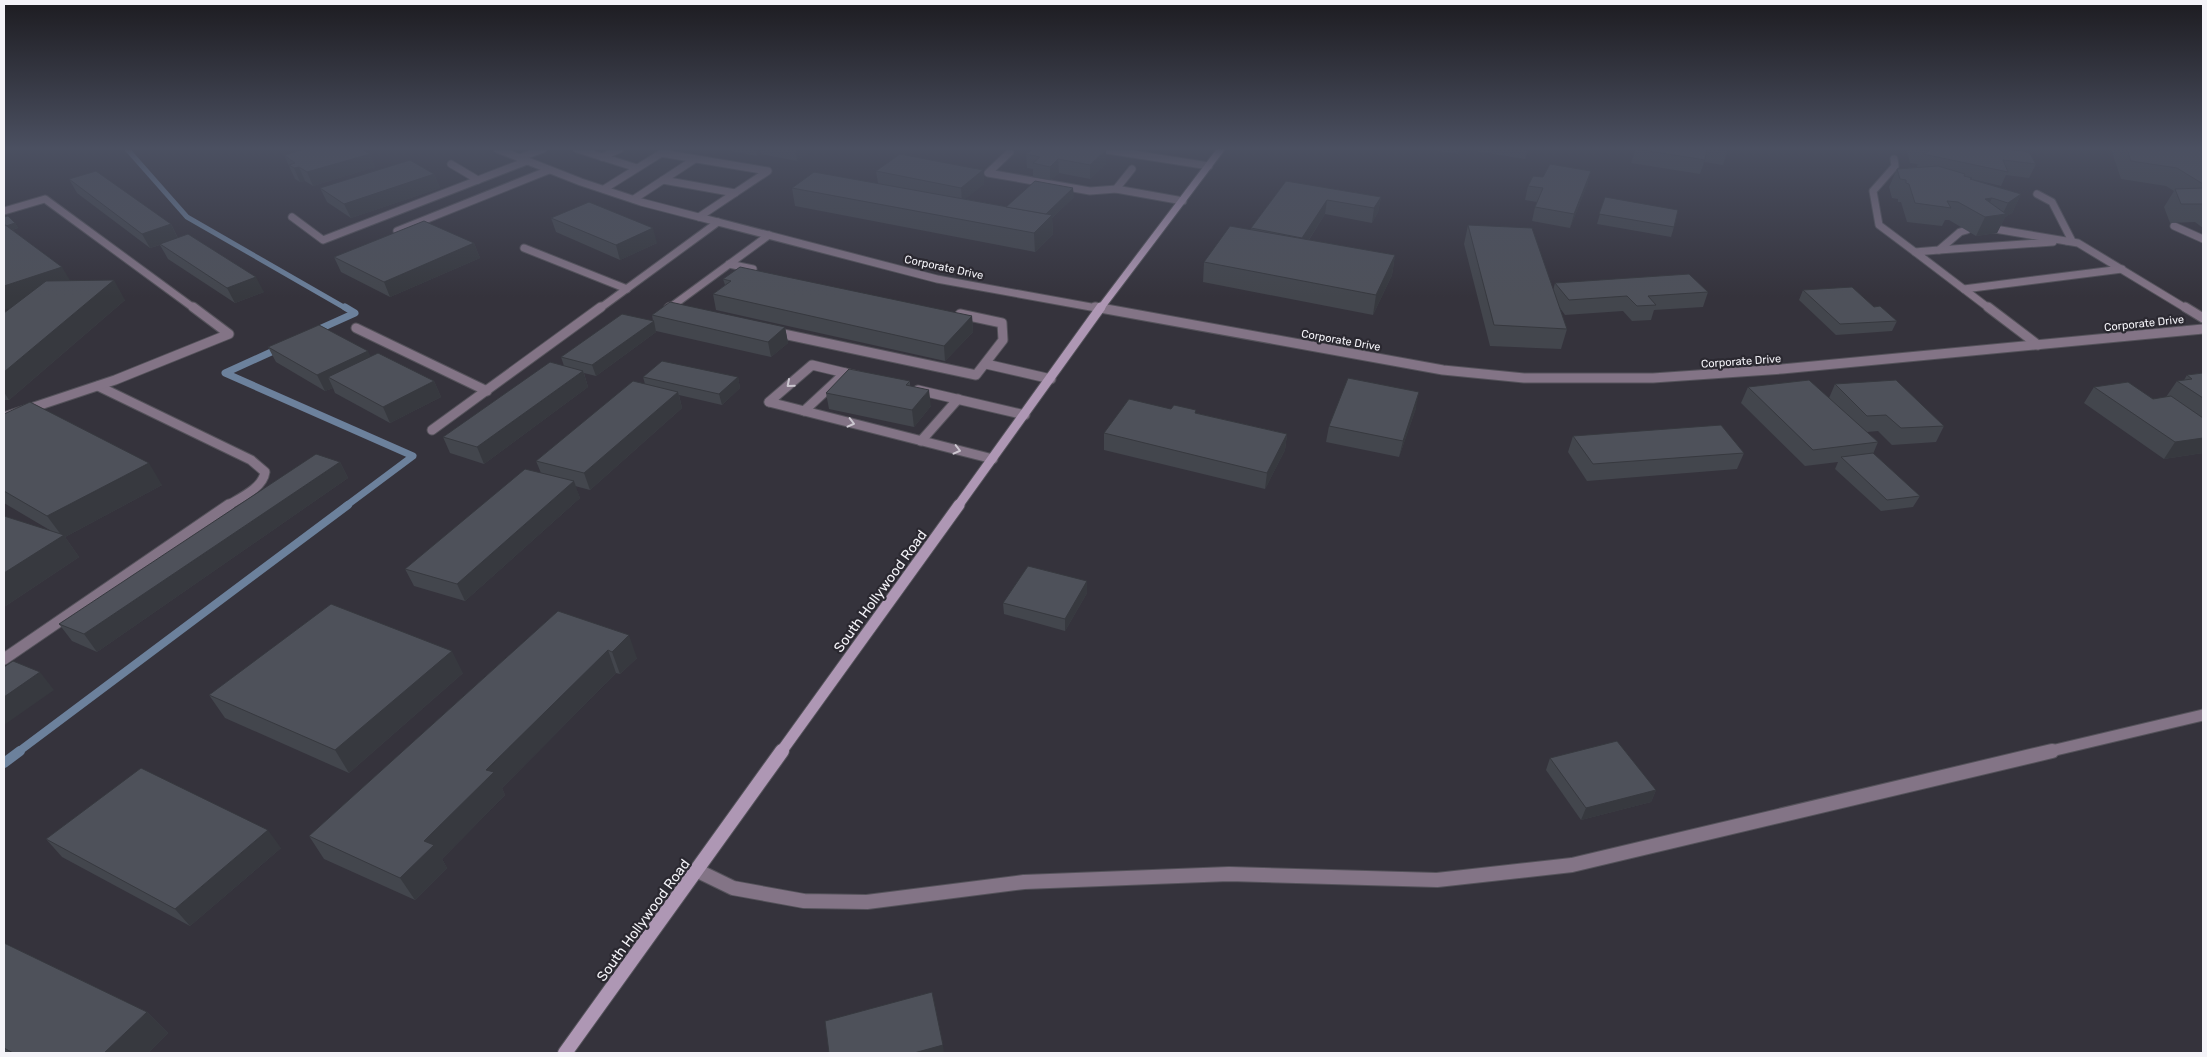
<svg xmlns="http://www.w3.org/2000/svg" width="2207" height="1057" font-family="Rubik,sans-serif">
<style>
.lines{fill:none;stroke-linecap:round;stroke-linejoin:round}
.stream-far3{stroke:#6c819c;stroke-width:5}
.stream-far2{stroke:#6c819c;stroke-width:7}
.stream-far1{stroke:#6c819c;stroke-width:8}
.stream{stroke:#6c819c;stroke-width:10}
.service-far3-casing{stroke:#54525a;stroke-width:9}
.service-far2-casing{stroke:#54525a;stroke-width:11}
.service-far1-casing{stroke:#54525a;stroke-width:13}
.service-casing{stroke:#54525a;stroke-width:16}
.minor-casing{stroke:#54525a;stroke-width:9}
.tertiary-far1-casing{stroke:#54525a;stroke-width:9}
.tertiary-casing{stroke:#54525a;stroke-width:11}
.secondary-far3-casing{stroke:#54525a;stroke-width:9}
.secondary-far2-casing{stroke:#54525a;stroke-width:11}
.secondary-far1-casing{stroke:#54525a;stroke-width:13}
.secondary-casing{stroke:#54525a;stroke-width:16}
.service-far3{stroke:#837486;stroke-width:7}
.service-far2{stroke:#837486;stroke-width:9}
.service-far1{stroke:#837486;stroke-width:11}
.service{stroke:#837486;stroke-width:14}
.minor{stroke:#837486;stroke-width:7}
.tertiary-far1{stroke:#837486;stroke-width:7}
.tertiary{stroke:#837486;stroke-width:9}
.secondary-far3{stroke:#ae97b4;stroke-width:7}
.secondary-far2{stroke:#ae97b4;stroke-width:9}
.secondary-far1{stroke:#ae97b4;stroke-width:11}
.secondary{stroke:#ae97b4;stroke-width:14}
.wall{fill:#43464d}
.shaded-wall{fill:#37393f}
.building{fill:#4e515a;stroke:#37393f}
.oneway{stroke:#ccc7d0}
.labels{text-anchor:middle;stroke-width:4.5;stroke-linejoin:round;paint-order:stroke}
.far-street-label{font-size:11px;fill:#f4f3f8;stroke:#2b2931}
.street-label{font-size:14px;fill:#f4f3f8;stroke:#2b2931}
</style>
<rect width="100%" height="100%" fill="#35333c"/>
<g class="lines">
<path class="stream-far3" d="M127 149 187 217 347 309"/>
<g class="stream-far2">
<path d="M315 331 355 313 345 307"/>
<path d="M280 348 225 373 413 456 346 506"/>
</g>
<path class="stream-far1" d="M18 752 348 505"/>
<path class="stream" d="M4 763 20 751"/>
<defs>
<g id="service-far3">
<path d="M577 149 637 168"/>
<path d="M1101 149 1209 166"/>
<path d="M1010 152 988 173 1090 191 1116 189"/>
<path d="M661 153 768 171 699 217"/>
<path d="M602 157 620 149"/>
<path d="M519 158 543 149"/>
<path d="M1894 159 1895 166 1873 191 1879 225 1915 252"/>
<path d="M451 164 478 180"/>
<path d="M1132 169 1116 189 1183 201"/>
<path d="M663 180 735 193"/>
<path d="M2037 194 2052 202 2072 241H2067"/>
<path d="M634 199 695 159"/>
<path d="M4 211 45 199 195 309"/>
<path d="M292 217 323 240 527 161"/>
<path d="M2174 226 2203 239"/>
<path d="M1989 228 2078 243 2187 309"/>
<path d="M1967 230 1960 232 1939 250 1915 252 1990 309"/>
<path d="M397 231 549 170"/>
<path d="M524 248 627 289"/>
<path d="M1939 250 2053 242"/>
<path d="M729 264 753 269"/>
<path d="M1964 289 2122 269"/>
<path d="M599 309 718 222"/>
<path d="M668 309 769 235"/>
</g>
<g id="service-far2">
<path d="M1988 307 2038 345"/>
<path d="M2185 307 2203 318"/>
<path d="M668 309 670 307"/>
<path d="M356 328 487 391"/>
<path d="M774 332 976 375 1003 340 1002 323 960 314"/>
<path d="M986 364 1051 379"/>
<path d="M98 386 251 460 265 472C263 488 240 498 227 506"/>
<path d="M918 390 1025 415"/>
<path d="M769 402 812 365 858 376"/>
<path d="M769 402 993 459"/>
<path d="M804 411 845 373"/>
<path d="M4 417 115 380 229 334 193 307"/>
<path d="M432 430 601 307"/>
<path d="M921 441 958 399"/>
</g>
<g id="service-far1">
<path d="M4 659 229 505"/>
<path d="M2047 752 2203 715"/>
</g>
<path id="service" d="M698 871 733 888 804 901 867 902 1024 882 1229 874 1437 880 1572 865 2052 751"/>
<path id="minor" d="M604 189 668 149"/>
<path id="tertiary-far1" d="M497 149 581 182 641 202 937 279 1102 309"/>
<path id="tertiary" d="M1095 307 1443 370 1524 378H1653L1782 369 2203 329"/>
<path id="secondary-far3" d="M1100 309 1221 149"/>
<path id="secondary-far2" d="M958 506 1101 307"/>
<path id="secondary-far1" d="M781 752 959 505"/>
<path id="secondary" d="M565 1053 782 751"/>
</defs>
<use href="#service-far3" class="service-far3-casing"/>
<use href="#service-far2" class="service-far2-casing"/>
<use href="#service-far1" class="service-far1-casing"/>
<use href="#service" class="service-casing"/>
<use href="#minor" class="minor-casing"/>
<use href="#tertiary-far1" class="tertiary-far1-casing"/>
<use href="#tertiary" class="tertiary-casing"/>
<use href="#secondary-far3" class="secondary-far3-casing"/>
<use href="#secondary-far2" class="secondary-far2-casing"/>
<use href="#secondary-far1" class="secondary-far1-casing"/>
<use href="#secondary" class="secondary-casing"/>
<use href="#service-far3" class="service-far3"/>
<use href="#service-far2" class="service-far2"/>
<use href="#service-far1" class="service-far1"/>
<use href="#service" class="service"/>
<use href="#minor" class="minor"/>
<use href="#tertiary-far1" class="tertiary-far1"/>
<use href="#tertiary" class="tertiary"/>
<use href="#secondary-far3" class="secondary-far3"/>
<use href="#secondary-far2" class="secondary-far2"/>
<use href="#secondary-far1" class="secondary-far1"/>
<use href="#secondary" class="secondary"/>
</g>
<g class="wall">
<path d="M721 149H814L797 161 761 154 757 156Z"/>
<path d="M1426 149H1461L1458 154Z"/>
<path d="M1463 149H1529L1525 159Z"/>
<path d="M1636 149H1728L1723 165 1704 162 1700 174 1631 163Z"/>
<path d="M1908 149H2006L2036 164 2029 178 2006 175 2001 186 1972 179 2021 194 2012 213 2005 217 1997 233 1976 236 1949 220H1945L1942 226 1907 222 1901 202H1898V199L1892 198 1889 187 1897 169 1917 167 1918 164 1910 163 1907 151Z"/>
<path d="M2111 149H2203V228L2195 222 2170 223 2164 207 2174 191 2166 186 2121 179Z"/>
<path d="M368 152 370 154 375 167 313 186 305 181 300 182 295 179 284 155Z"/>
<path d="M1026 154 1106 164 1090 179 1059 173 1050 180 1033 177V169L1027 168Z"/>
<path d="M983 170 984 184 965 199 1006 207 1074 197 1052 218 1053 234 1035 252 795 206 792 188 878 183 876 171Z"/>
<path d="M1591 171 1587 185 1570 228 1532 221 1535 207 1537 202 1525 200 1528 186 1543 177Z"/>
<path d="M434 174 440 188 351 218 327 202 320 188Z"/>
<path d="M69 179 171 224 178 238 264 292 235 303 168 259 160 245 150 248 77 193Z"/>
<path d="M1286 181 1381 197 1378 212 1372 223 1325 214 1309 240 1395 255 1392 275 1373 315 1203 282 1204 262 1251 230V228Z"/>
<path d="M1605 197 1674 227 1671 237 1597 224Z"/>
<path d="M4 217 15 223 18 228 12 230 70 281 125 300 9 400H4V313L12 307Z"/>
<path d="M551 218 657 243 620 260 556 232Z"/>
<path d="M1468 225 1553 290 1555 283 1708 292 1703 307 1654 310 1651 320 1632 321 1623 311 1565 315 1560 308 1567 329 1561 349 1490 346 1464 244Z"/>
<path d="M474 243 480 258 390 297 341 272 334 257Z"/>
<path d="M723 279 972 316 973 332 945 361 716 310 713 294 725 285Z"/>
<path d="M1803 290 1874 307 1897 321 1892 331 1836 335 1799 300Z"/>
<path d="M652 315 785 327 788 343 771 357 656 331V332L596 376 584 373 588 387 484 464 450 453 443 437 564 366 561 357 653 321Z"/>
<path d="M268 347 371 357 434 381 441 397 390 423 335 393 333 388 325 391 276 362Z"/>
<path d="M2203 373V453L2164 459 2084 403 2094 387 2153 399 2166 397 2177 381 2184 380 2187 375Z"/>
<path d="M643 377H738L740 388 722 405 679 395 682 408 590 490 575 486 580 498 465 601 414 586 405 569 541 473 536 461 645 384Z"/>
<path d="M910 381V386L931 406 914 427 829 409 826 393Z"/>
<path d="M1835 384 1944 426 1936 442 1892 445 1878 431 1867 432 1878 442 1873 454 1920 496 1913 507 1881 511 1835 469 1838 462 1805 466 1741 403 1748 387 1829 398Z"/>
<path d="M1416 408 1399 457 1326 442 1329 426Z"/>
<path d="M1171 409 1196 413 1287 434 1285 450 1265 489 1104 450V433Z"/>
<path d="M4 414 162 485 65 537 79 557 4 607V516L53 532 4 503Z"/>
<path d="M1573 436 1744 453 1737 469 1587 481 1568 452Z"/>
<path d="M340 462 348 478 97 652 72 641 59 624Z"/>
<path d="M1087 593 1065 631 1004 614 1003 603Z"/>
<path d="M558 611 637 658 620 674 616 673 502 788 505 795 442 859 447 868 415 900 324 859 309 836Z"/>
<path d="M463 673 349 773 225 718 209 695Z"/>
<path d="M1550 758 1656 790 1651 802 1581 820 1546 770Z"/>
<path d="M46 839 281 848 190 926 62 857Z"/>
<path d="M4 943 147 1012 168 1033 148 1053H4Z"/>
</g>
<g class="shaded-wall">
<path d="M360 149H366L368 154H370L375 167 313 186 307 172Z"/>
<path d="M756 149H760L761 154 757 156Z"/>
<path d="M795 149H814L797 161Z"/>
<path d="M1528 149H1529L1525 159Z"/>
<path d="M1106 150V164L1090 179V165Z"/>
<path d="M1058 159 1059 173 1050 180V167Z"/>
<path d="M299 167 305 181 300 182 294 168Z"/>
<path d="M983 170 984 184 962 202 961 188Z"/>
<path d="M1591 171 1587 185 1570 228 1574 214Z"/>
<path d="M434 174 440 188 351 218 344 204Z"/>
<path d="M1073 188 1074 197 1052 218 1053 234 1035 252 1034 233 1045 215Z"/>
<path d="M2021 194 2012 213 2005 217 1997 233 1976 236 1985 217 2002 215 2008 203Z"/>
<path d="M1381 197 1378 212 1372 223 1374 208Z"/>
<path d="M1992 198 1983 216 1985 199Z"/>
<path d="M1327 200 1325 214 1301 252 1302 238Z"/>
<path d="M15 223 18 228 4 232V227Z"/>
<path d="M171 224 178 239 150 248 142 234Z"/>
<path d="M653 228 657 243 620 260 616 245Z"/>
<path d="M474 243 480 258 390 297 384 282Z"/>
<path d="M1395 255 1392 275 1373 315 1376 295Z"/>
<path d="M62 267 74 287 4 310V286Z"/>
<path d="M256 277 264 292 235 303 227 288Z"/>
<path d="M114 280 125 300 9 400 4 392V372Z"/>
<path d="M972 316 973 332 945 361 944 346Z"/>
<path d="M654 321 656 332 596 376 592 365Z"/>
<path d="M785 327 788 343 771 357 768 342Z"/>
<path d="M368 351 376 367 328 377 333 388 325 391 317 375Z"/>
<path d="M583 371 588 387 484 464 477 447Z"/>
<path d="M738 377 740 388 722 405 719 394Z"/>
<path d="M434 381 441 397 390 423 383 407Z"/>
<path d="M929 390 931 406 914 427 912 410Z"/>
<path d="M678 392 682 408 590 490 584 473Z"/>
<path d="M1419 392 1416 408 1399 457 1403 441Z"/>
<path d="M1287 434 1285 450 1265 489 1267 473Z"/>
<path d="M2203 438V453L2164 459 2175 442Z"/>
<path d="M340 462 348 478 97 652 84 634Z"/>
<path d="M149 463 162 485 65 537 79 557 4 607V573L62 536 47 516Z"/>
<path d="M574 481 580 498 465 601 457 584Z"/>
<path d="M1087 581V593L1065 631V619Z"/>
<path d="M629 635 637 658 620 674 612 652Z"/>
<path d="M608 650 616 673 502 788 505 795 442 859 447 868 415 900 400 878 424 841 486 770Z"/>
<path d="M452 651 463 673 349 773 335 750Z"/>
<path d="M40 672 54 690 4 725V697Z"/>
<path d="M1656 790 1651 802 1581 820 1586 808Z"/>
<path d="M268 830 281 848 190 926 175 909Z"/>
<path d="M147 1012 168 1033 148 1053H104Z"/>
<path d="M943 1045 944 1053H914Z"/>
</g>
<g class="building">
<path d="M305 149H362L370 154 307 172 299 167 294 168 289 165 295 163 284 155Z"/>
<path d="M1033 149H1100L1106 150 1090 165 1058 159 1050 167 1033 163 1040 157 1026 154Z"/>
<path d="M1636 149H1707L1705 160Z"/>
<path d="M1714 149H1728V151Z"/>
<path d="M1916 149H2006L2029 152 2036 164 2003 160 2008 172 1923 154 1929 151Z"/>
<path d="M2127 149H2203V184L2177 168 2131 161Z"/>
<path d="M900 154 983 170 961 188 876 171Z"/>
<path d="M410 160 434 174 344 204 320 188Z"/>
<path d="M1550 164 1591 171 1574 214 1535 207 1543 188 1528 186 1533 176 1543 177Z"/>
<path d="M1938 166 1965 174 1964 176 1972 178 1970 179 2021 194 2008 203 1992 198 1985 199 2006 214 1985 217 1958 202 1947 201 1951 208 1915 203 1909 184 1906 183V180L1900 179 1897 169Z"/>
<path d="M96 171 171 224 142 234 69 179Z"/>
<path d="M814 172 1052 215 1034 233 792 188Z"/>
<path d="M1035 181 1073 188 1046 214 1006 207Z"/>
<path d="M1286 181 1381 197 1374 208 1327 200 1302 238 1251 228Z"/>
<path d="M2203 188V204H2181L2175 189Z"/>
<path d="M1605 197 1678 210 1674 227 1599 214Z"/>
<path d="M589 202 653 228 616 245 551 218Z"/>
<path d="M8 216 15 223 6 226 4 224V217Z"/>
<path d="M424 221 474 243 384 282 334 257Z"/>
<path d="M4 224 62 267 4 286Z"/>
<path d="M1468 225 1532 228 1567 329 1494 325Z"/>
<path d="M1230 226 1395 255 1376 295 1204 262Z"/>
<path d="M188 234 256 277 227 288 160 244Z"/>
<path d="M740 267 972 316 944 346 713 294 731 281 723 279Z"/>
<path d="M1689 274 1708 292 1648 296 1656 305 1637 306 1627 296 1569 300 1555 283Z"/>
<path d="M114 280 4 372V313L46 281Z"/>
<path d="M1852 287 1874 307 1880 306 1897 321 1840 324 1803 290Z"/>
<path d="M670 302 785 327 768 342 652 315Z"/>
<path d="M622 314 654 321 592 365 561 357Z"/>
<path d="M319 325 368 351 317 375 268 347Z"/>
<path d="M378 353 434 381 383 407 328 377Z"/>
<path d="M662 361 738 377 719 394 643 377Z"/>
<path d="M550 362 583 371 477 447 443 437Z"/>
<path d="M849 369 910 381 906 385 929 390 912 410 826 393Z"/>
<path d="M2203 373V398L2177 381 2192 379 2187 375Z"/>
<path d="M1348 378 1419 392 1403 441 1329 426Z"/>
<path d="M1809 380 1878 442 1813 450 1748 387Z"/>
<path d="M1896 380 1944 426 1901 428 1886 415 1867 416 1835 384Z"/>
<path d="M633 381 678 392 584 473 536 461Z"/>
<path d="M2128 382 2153 399 2171 396 2203 418V438L2175 442 2094 387Z"/>
<path d="M1129 399 1171 409 1174 405 1196 410 1195 413 1287 434 1267 473 1104 433Z"/>
<path d="M30 402 149 463 47 516 4 491V414Z"/>
<path d="M1721 425 1744 453 1593 464 1573 436Z"/>
<path d="M1873 453 1920 496 1887 500 1841 457Z"/>
<path d="M316 454 340 462 84 634 59 624Z"/>
<path d="M525 469 574 481 457 584 405 569Z"/>
<path d="M4 516 64 535 4 573Z"/>
<path d="M1028 566 1087 581 1065 619 1003 603Z"/>
<path d="M331 604 452 651 335 750 209 695Z"/>
<path d="M558 611 629 635 612 652 608 650 486 770 494 772 424 841 434 845 400 878 309 836Z"/>
<path d="M13 661 40 672 4 697V667Z"/>
<path d="M1617 741 1656 790 1586 808 1550 758Z"/>
<path d="M141 768 268 830 175 909 46 839Z"/>
<path d="M4 943 147 1012 104 1053H13L4 1048Z"/>
<path d="M932 992 943 1045 914 1053H829L825 1021Z"/>
</g>
<defs><path id="oneway-chevron" d="M-2-3.5L2.5 0L-2 3.5" fill="none" stroke-width="1.6" stroke-linecap="round" stroke-linejoin="round" transform="scale(1.25)"/></defs>
<g class="oneway">
<use href="#oneway-chevron" transform="translate(790 384) rotate(139)"/>
<use href="#oneway-chevron" transform="translate(851 423) rotate(14)"/>
<use href="#oneway-chevron" transform="translate(957 450) rotate(14)"/>
</g>
<linearGradient id="sky" x2="0" y2="1"><stop stop-color="#1d1c21"/><stop offset="0.5" stop-color="#4b5061"/><stop offset="1" stop-color="#4b5061" stop-opacity="0"/></linearGradient>
<rect width="2207" height="297" fill="url(#sky)"/>
<g class="labels">
<g class="far-street-label">
<text transform="translate(944 267) rotate(12)" y="4">Corporate Drive</text>
<text transform="translate(2144 323) rotate(-6)" y="4">Corporate Drive</text>
<text transform="translate(1341 340) rotate(10)" y="4">Corporate Drive</text>
<text transform="translate(1741 361) rotate(-4)" y="4">Corporate Drive</text>
</g>
<g class="street-label">
<text transform="translate(880 591) rotate(-54)" y="5">South Hollywood Road</text>
<text transform="translate(643 920) rotate(-54)" y="5">South Hollywood Road</text>
</g>
</g>
<rect width="2207" height="1057" fill="none" stroke="#f4f3f8" stroke-width="10"/>
</svg>
